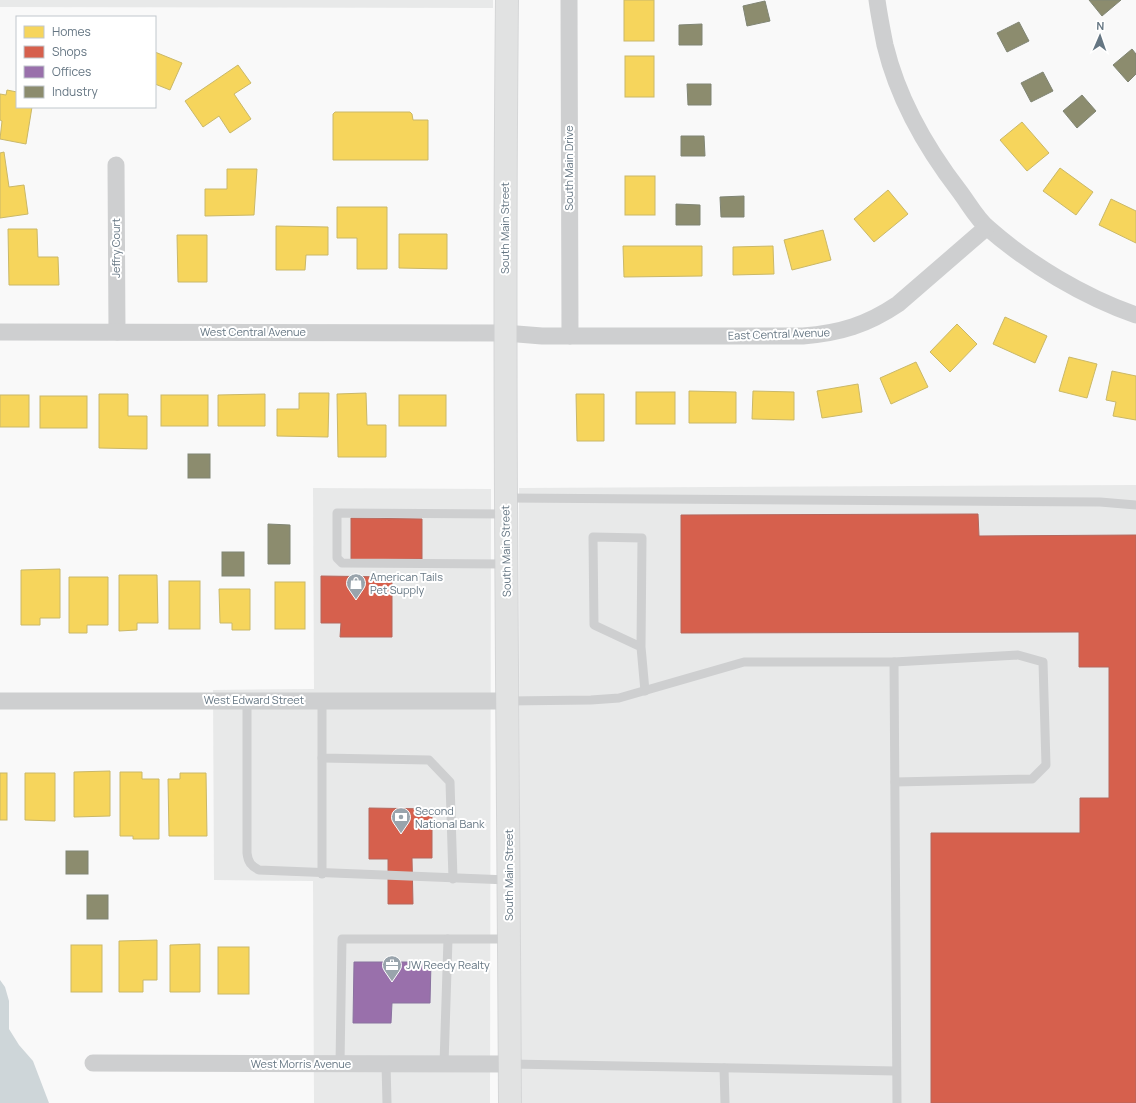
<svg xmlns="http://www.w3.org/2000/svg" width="1136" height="1103" font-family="Manrope,sans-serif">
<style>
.built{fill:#e8e9e9}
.water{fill:#ced6d9}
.homes{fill:#f6d55c;stroke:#cab868}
.shops{fill:#d6604d;stroke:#b4675d}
.offices{fill:#9970ab;stroke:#89729f}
.industry{fill:#8c8c6e;stroke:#808574}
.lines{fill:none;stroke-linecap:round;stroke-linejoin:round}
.secondary-casing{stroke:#d5d6d7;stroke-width:24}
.service{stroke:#cecfd0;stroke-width:9}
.minor{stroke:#cecfd0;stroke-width:17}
.secondary{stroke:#e1e2e2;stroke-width:22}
.labels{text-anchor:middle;stroke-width:4;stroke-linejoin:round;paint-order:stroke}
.street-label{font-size:11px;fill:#657683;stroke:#fff}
.poi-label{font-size:11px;fill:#657683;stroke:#fff;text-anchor:start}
</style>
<rect width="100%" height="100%" fill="#f9f9f9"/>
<g class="built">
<path d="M0 0H493V8L0 7Z"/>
<path d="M1136 485V1103H520L519 488Z"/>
<path d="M313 488 491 489 490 1103H314L313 881 214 880 213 690 314 689Z"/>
</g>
<path class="water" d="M0 980 5 987 9 1001V1029L19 1045 33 1061 49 1103H0Z"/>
<g class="homes">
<rect x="624" y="0" width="30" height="41"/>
<path d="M155 52 182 63 170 90 155 84Z"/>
<rect x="625" y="56" width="29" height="41"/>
<path d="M238 65 251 83 234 94 251 119 230 133 219 116 203 127 185 101Z"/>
<path d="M7 90 17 92V107H32L26 144 0 139 2 121 0 120V94L6 95Z"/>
<path d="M335 112H410L412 114 413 120H428V160H333V114Z"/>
<path d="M1022 122 1049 153 1027 171 1000 140Z"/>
<path d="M4 152 9 187 24 185 28 214 0 218V153Z"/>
<path d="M1060 168 1093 192 1076 215 1043 191Z"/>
<path d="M227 169H257L254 215 205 216V189H227Z"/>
<rect x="625" y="176" width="30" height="39"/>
<path d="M888 190 908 214 874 242 854 219Z"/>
<path d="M1111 199 1136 211V243L1099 225Z"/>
<path d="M337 207H387V269H357V238H337Z"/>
<path d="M276 226 328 227V255H306L305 270H276Z"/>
<path d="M8 229H37L38 257H58L59 285H9Z"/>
<path d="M823 230 831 260 792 270 784 240Z"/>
<path d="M399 234H447V269L399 268Z"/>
<path d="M177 235H207V282H178Z"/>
<path d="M623 246H702V276L624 277Z"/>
<path d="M773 246 774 274 733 275V247Z"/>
<path d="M1005 317 1047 336 1035 363 993 344Z"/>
<path d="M957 324 977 344 950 372 930 352Z"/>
<path d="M1069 357 1097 364 1087 398 1059 391Z"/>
<path d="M916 362 928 387 891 404 880 378Z"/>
<path d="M1112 371 1136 376V420L1113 416 1116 402 1106 400Z"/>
<path d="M858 384 862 412 822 418 817 391Z"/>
<path d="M689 391 736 392V423H689Z"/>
<path d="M753 391 794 392V420L752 419Z"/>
<rect x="636" y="392" width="39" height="32"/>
<path d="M299 393H329L328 437 277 436V409H299Z"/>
<path d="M366 393 367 425H386V457H338L337 394Z"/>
<path d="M99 394H128V416H147V449L99 448Z"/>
<path d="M265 394V426H218V395Z"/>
<path d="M576 394H604V441H577Z"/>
<rect x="0" y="395" width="29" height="32"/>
<rect x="161" y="395" width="47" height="31"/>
<rect x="399" y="395" width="47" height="31"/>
<rect x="40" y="396" width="47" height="32"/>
<path d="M60 569V618H40V625H21V570Z"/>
<path d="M119 575H157L158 623H137V630L119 631Z"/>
<path d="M69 577H108V625H87V633H69Z"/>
<rect x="169" y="581" width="31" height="48"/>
<rect x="275" y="582" width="30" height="47"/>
<path d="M219 589H250V630H232V623H220Z"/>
<path d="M110 771V816L74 817V772Z"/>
<path d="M120 772H142V779H159V839H133V836H120Z"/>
<rect x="0" y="773" width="7" height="47"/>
<path d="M25 773H55V821L25 820Z"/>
<path d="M180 773H206L207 836H169L168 779H180Z"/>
<path d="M157 940V980H143V992H119V941Z"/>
<path d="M200 944V992H170V945Z"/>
<rect x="71" y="945" width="31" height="47"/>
<rect x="218" y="947" width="31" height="47"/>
</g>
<g class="shops">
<path d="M978 514 979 536 1136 535V1103H931V833H1080V798H1109V667H1079V632L681 633V515Z"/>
<path d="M351 518 422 519V559L351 560Z"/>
<path d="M321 576 392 577V637H340L341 623H321Z"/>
<path d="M369 808 432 809V858H412L413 904H388V859H369Z"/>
</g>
<path class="offices" d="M354 962H431L430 1003H392L391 1023H353Z"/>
<g class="industry">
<path d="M1089 0H1121L1102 16Z"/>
<path d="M765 1 770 21 747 26 743 6Z"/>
<path d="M1019 22 1029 41 1007 52 997 33Z"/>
<path d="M702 24V45H679V25Z"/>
<path d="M1132 49 1136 54V74L1128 82 1113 65Z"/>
<path d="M1043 72 1053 91 1031 102 1021 83Z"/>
<path d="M687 84H711V105H688Z"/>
<path d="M1082 95 1096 111 1077 128 1063 111Z"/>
<path d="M681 136H704L705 156H681Z"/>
<path d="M744 196V217H721L720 197Z"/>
<path d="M676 204 700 205V225H676Z"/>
<rect x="188" y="454" width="22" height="24"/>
<path d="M268 524 290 525V564H268Z"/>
<rect x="222" y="552" width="22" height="24"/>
<rect x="66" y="851" width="22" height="23"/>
<rect x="87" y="895" width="21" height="24"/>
</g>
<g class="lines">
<defs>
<path id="secondary" d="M507 0C503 368 508 735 510 1103"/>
</defs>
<use href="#secondary" class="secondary-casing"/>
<g class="service">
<path d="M505 498 1100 502 1136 505"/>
<path d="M506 514 337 513V558L342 563 506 564"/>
<path d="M641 647 594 625 593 537 642 538 641 647 645 691"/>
<path d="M894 662 1018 655 1043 662 1046 765 1032 779 895 782"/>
<path d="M247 700V853C248 862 251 866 259 870L508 880"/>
<path d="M322 700V758L429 760 450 782 453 879"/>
<path d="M508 701 591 700 619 698 744 662H894L897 1103"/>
<path d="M322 758V874"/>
<path d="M340 1064 342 939H509"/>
<path d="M386 1064 387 1103"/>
<path d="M444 1064 448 939"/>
<path d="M510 1064 896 1071"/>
<path d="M724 1068 725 1103"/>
</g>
<g class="minor">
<path d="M569 0 570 336"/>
<path d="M877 0C879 15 882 30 885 45 898 99 926 148 960 192 969 204 977 219 988 228 1029 264 1084 297 1136 315"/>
<path d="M116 165 117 332"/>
<path d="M0 332 505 333 542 336H803C840 333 867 325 898 304L987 227"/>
<path d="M0 701H508"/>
<path d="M93 1063 510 1064"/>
</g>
<use href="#secondary" class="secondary"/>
</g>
<defs>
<symbol id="shop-pin" viewBox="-11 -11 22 30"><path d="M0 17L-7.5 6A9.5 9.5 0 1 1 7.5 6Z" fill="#99a4ac" stroke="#fff"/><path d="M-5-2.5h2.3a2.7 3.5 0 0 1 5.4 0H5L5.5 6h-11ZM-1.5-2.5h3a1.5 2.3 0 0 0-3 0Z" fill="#fff"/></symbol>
<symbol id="bank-pin" viewBox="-11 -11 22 30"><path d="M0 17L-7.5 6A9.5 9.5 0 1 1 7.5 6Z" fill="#99a4ac" stroke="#fff"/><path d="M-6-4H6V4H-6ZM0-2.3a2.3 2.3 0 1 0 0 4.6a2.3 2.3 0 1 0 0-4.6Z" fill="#fff"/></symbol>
<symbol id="office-pin" viewBox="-11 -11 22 30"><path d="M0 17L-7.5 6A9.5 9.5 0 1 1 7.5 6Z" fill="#99a4ac" stroke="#fff"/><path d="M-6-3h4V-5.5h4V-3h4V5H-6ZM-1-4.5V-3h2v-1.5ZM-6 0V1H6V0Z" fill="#fff"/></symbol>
</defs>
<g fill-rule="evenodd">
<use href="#shop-pin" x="345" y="572" width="22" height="30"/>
<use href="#bank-pin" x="390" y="806" width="22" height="30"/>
<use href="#office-pin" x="381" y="954" width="22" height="30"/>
</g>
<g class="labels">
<g class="street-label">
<text transform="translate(569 168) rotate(-90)" y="4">South Main Drive</text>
<text transform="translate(505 228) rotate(-90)" y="4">South Main Street</text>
<text transform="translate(116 248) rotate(-90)" y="4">Jeffry Court</text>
<text x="253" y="336">West Central Avenue</text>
<text transform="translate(779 334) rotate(-2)" y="4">East Central Avenue</text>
<text transform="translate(506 551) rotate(-91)" y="4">South Main Street</text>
<text x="254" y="704">West Edward Street</text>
<text transform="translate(509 875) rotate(-90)" y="4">South Main Street</text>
<text x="301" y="1068">West Morris Avenue</text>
</g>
<g class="poi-label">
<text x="370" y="581">American Tails<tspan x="370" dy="13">Pet Supply</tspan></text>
<text x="415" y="815">Second<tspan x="415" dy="13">National Bank</tspan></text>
<text x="406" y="969">JW Reedy Realty</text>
</g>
</g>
<rect x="16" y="16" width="140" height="92" fill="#ffffff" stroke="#c1c8cd"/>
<rect x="24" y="26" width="20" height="12" fill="#f6d55c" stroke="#c1c8cd"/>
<text x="52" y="36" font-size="12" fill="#657683">Homes</text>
<rect x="24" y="46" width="20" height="12" fill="#d6604d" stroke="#c1c8cd"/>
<text x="52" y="56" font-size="12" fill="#657683">Shops</text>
<rect x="24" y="66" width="20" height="12" fill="#9970ab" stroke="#c1c8cd"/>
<text x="52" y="76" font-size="12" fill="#657683">Offices</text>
<rect x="24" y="86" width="20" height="12" fill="#8c8c6e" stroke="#c1c8cd"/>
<text x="52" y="96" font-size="12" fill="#657683">Industry</text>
<g transform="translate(1100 36) rotate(2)" stroke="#ffffff" stroke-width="3" paint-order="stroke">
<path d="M0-3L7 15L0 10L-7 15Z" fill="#657683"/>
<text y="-6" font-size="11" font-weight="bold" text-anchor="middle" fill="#657683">N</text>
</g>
</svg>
